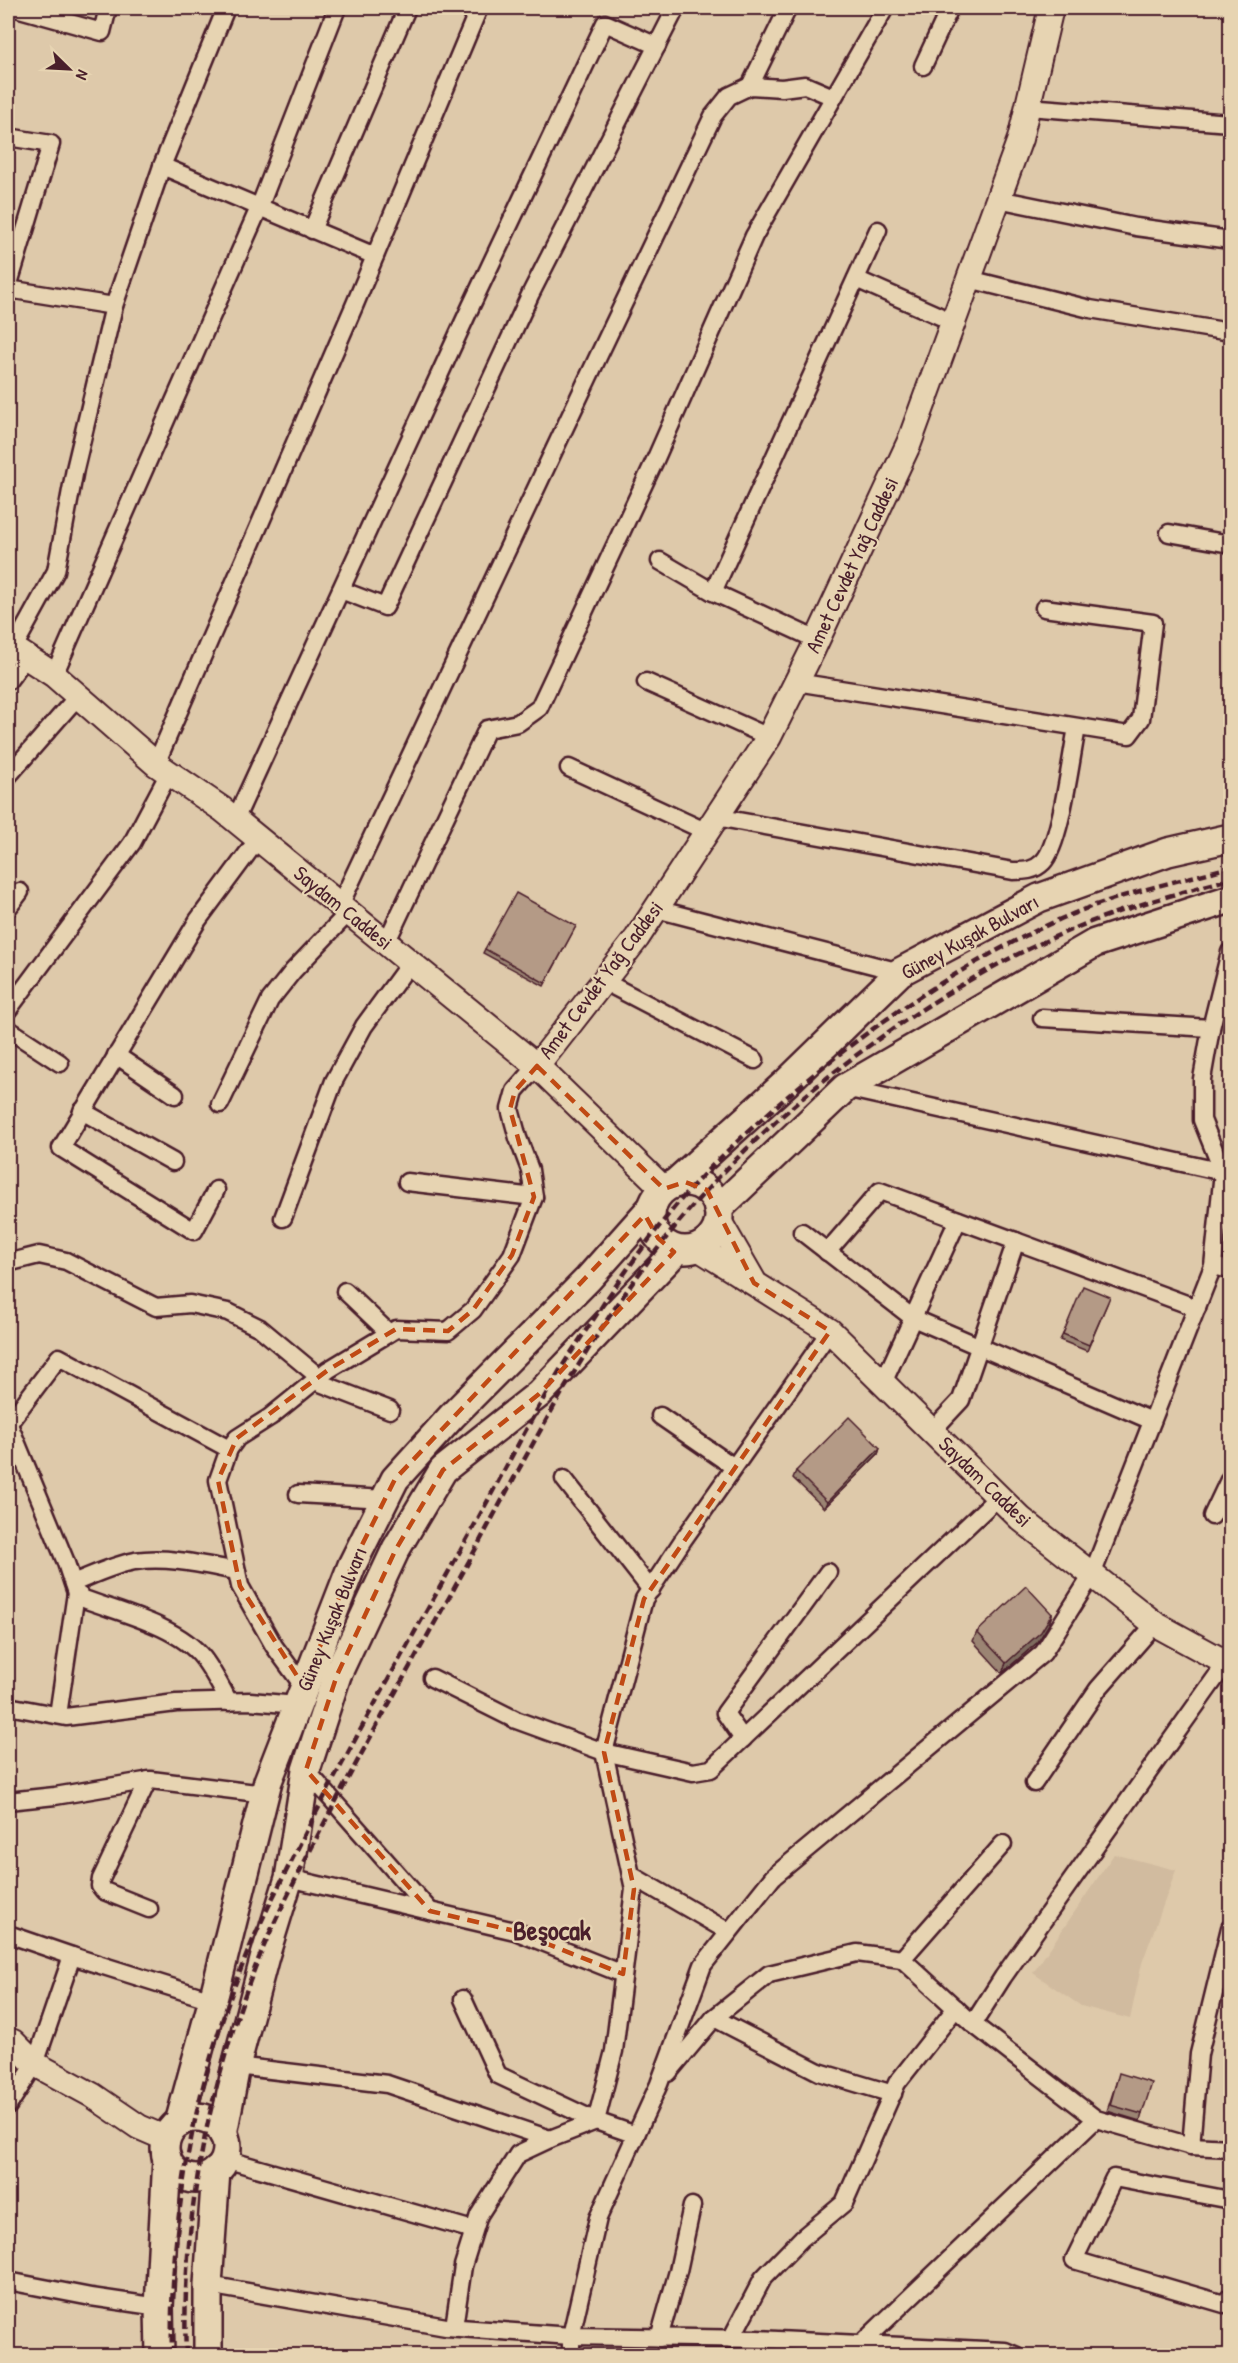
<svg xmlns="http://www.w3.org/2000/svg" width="1238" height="2363" font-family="'Patrick Hand',sans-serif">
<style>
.built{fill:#d1bb9f}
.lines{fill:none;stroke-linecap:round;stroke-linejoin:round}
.minor-casing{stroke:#4a1f2b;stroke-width:21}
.secondary-casing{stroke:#4a1f2b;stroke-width:28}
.primary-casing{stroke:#4a1f2b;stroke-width:32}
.minor{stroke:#e7d4b2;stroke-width:16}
.secondary{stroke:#e7d4b2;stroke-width:24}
.primary{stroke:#e7d4b2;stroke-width:27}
.rail{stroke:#4a1f2b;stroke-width:4.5;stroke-dasharray:9 4.5;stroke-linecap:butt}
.wall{fill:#9b8473;stroke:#4a1f2b;stroke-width:1.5}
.shaded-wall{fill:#7e6c5e;stroke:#4a1f2b;stroke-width:1.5}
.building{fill:#b49a86;stroke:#4a1f2b;stroke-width:1.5}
.marked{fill:none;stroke:#c04a14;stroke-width:4.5;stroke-dasharray:12 8;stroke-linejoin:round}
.labels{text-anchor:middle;stroke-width:4.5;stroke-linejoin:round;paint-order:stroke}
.street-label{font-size:21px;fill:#4a1f2b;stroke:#e7d4b2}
.district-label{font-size:27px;font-weight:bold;fill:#4a1f2b;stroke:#e7d4b2}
</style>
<rect width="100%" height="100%" fill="#dec9aa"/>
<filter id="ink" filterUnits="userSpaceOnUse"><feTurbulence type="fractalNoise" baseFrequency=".0167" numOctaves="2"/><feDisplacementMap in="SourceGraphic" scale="12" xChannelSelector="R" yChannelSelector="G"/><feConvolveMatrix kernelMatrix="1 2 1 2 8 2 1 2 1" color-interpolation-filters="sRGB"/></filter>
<g filter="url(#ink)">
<path class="built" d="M1114 1854 1176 1870 1142 1963 1130 2019 1081 2006 1033 1973Z"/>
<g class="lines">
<defs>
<g id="minor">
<path d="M16 8 102 32 108 8"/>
<path d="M923 66 950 8"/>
<path d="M750 86 788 8"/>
<path d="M1028 107 1230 123"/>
<path d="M8 137 51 144 8 287"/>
<path d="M162 166 375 256"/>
<path d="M998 199 1136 227 1230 240"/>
<path d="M312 230 407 8"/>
<path d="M856 279 953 322"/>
<path d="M969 279 1090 309 1230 332"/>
<path d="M8 289 114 306"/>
<path d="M1169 533 1230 544"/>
<path d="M660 561 713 592 817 640"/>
<path d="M341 590 385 607 531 293 676 8"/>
<path d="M713 592 878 230"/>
<path d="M13 649 56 571 75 469 114 306 162 166 226 8"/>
<path d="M54 675 259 208 337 8"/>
<path d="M8 681 26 657"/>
<path d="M646 682 769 737"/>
<path d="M796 682 1129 735 1141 719 1153 623 1044 608"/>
<path d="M156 764 355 304 479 8"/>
<path d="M569 768 707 832"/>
<path d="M8 776 78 696"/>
<path d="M716 817 1013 871C1025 871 1034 871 1043 862 1061 844 1071 756 1077 728"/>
<path d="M235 820 471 306 605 23 657 46"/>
<path d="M340 905 597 359 713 116 729 96 750 86 782 88 805 85 833 97"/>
<path d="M8 908 20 892"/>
<path d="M656 909 900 972"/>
<path d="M386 943 487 729 518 723 539 708 656 458 754 236 885 8"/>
<path d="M603 981 755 1060"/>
<path d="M8 1010 132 843 169 773"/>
<path d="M1042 1018 1211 1028"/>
<path d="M8 1029 60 1063"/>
<path d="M116 1055 175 1095"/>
<path d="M845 1088 1223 1172"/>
<path d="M220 1104 270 1000 293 971 349 912"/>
<path d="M82 1111 173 1162"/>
<path d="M407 1182 534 1197"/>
<path d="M216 1190 194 1231 61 1148 198 920 258 839"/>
<path d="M283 1218 334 1081 364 1026 410 963"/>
<path d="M802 1232 913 1318 1152 1421"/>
<path d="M827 1252 880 1191 1197 1308"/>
<path d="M15 1261 39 1255 66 1261 156 1307 190 1304 228 1312 260 1328 319 1377"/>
<path d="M1213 1266 1230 1270"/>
<path d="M345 1291 389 1333"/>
<path d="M315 1381 390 1410"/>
<path d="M883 1383 958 1220"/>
<path d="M660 1416 734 1467"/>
<path d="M8 1422 65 1560 76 1593 84 1599C121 1613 178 1626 203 1658 213 1671 221 1687 229 1702"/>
<path d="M9 1423 59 1357 229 1449"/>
<path d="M932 1431 961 1400 1016 1241"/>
<path d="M564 1479 651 1590"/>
<path d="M298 1494 385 1499"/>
<path d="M1212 1516 1230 1478"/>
<path d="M73 1583C93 1575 113 1565 135 1561 168 1556 204 1565 237 1571"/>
<path d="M432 1678 516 1720 604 1752 693 1772 711 1769 998 1497"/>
<path d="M304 1687 274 1646 240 1586 218 1480 229 1449 237 1438 270 1417 328 1370 396 1329 448 1331 473 1310 512 1255 534 1197 530 1170 518 1138 510 1109 515 1091 537 1066"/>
<path d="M8 1706 66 1717 176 1703 250 1701 297 1705"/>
<path d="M58 1715 76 1593"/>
<path d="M743 1739 725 1713 828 1572"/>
<path d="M306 1770 430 1911"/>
<path d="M148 1780 101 1879 100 1886 104 1891 149 1909"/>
<path d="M1034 1783 1098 1689 1155 1624"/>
<path d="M8 1801 55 1796 151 1780 265 1794"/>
<path d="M631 1875 729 1932"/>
<path d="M289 1878 515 1931 623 1974"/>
<path d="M8 1934 72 1956 35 2064 8 2106"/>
<path d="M72 1956 212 2000"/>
<path d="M902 1959 1003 1844"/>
<path d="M463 1999 498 2075 596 2121"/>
<path d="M714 2018 819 2072 893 2094"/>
<path d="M973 2024 1003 1977 1226 1663"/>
<path d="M236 2066 387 2084 550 2139 596 2121"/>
<path d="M668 2073 714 2018 769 1974 857 1953 902 1959 973 2024 1096 2119 1191 2146 1230 2148"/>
<path d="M636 2135 596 2121 614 2051 634 1889 604 1752 644 1599 683 1540 830 1331"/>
<path d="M1191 2146 1199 2054 1230 1928"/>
<path d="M225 2159 473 2230"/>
<path d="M1230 2200 1114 2178 1074 2260 1224 2304 1230 2297"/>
<path d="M8 2281 91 2297 159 2307"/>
<path d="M208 2285 446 2327 571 2336 757 2339 1005 2351 1017 2356"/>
<path d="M454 2327 463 2266 479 2215 518 2154 550 2139"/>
<path d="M659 2338 678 2271 692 2206"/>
<path d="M731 2339 763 2278 802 2238 844 2203 897 2083 956 2008"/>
<path d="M861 2344 1096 2119"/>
<path d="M571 2356V2336L598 2218 659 2084 703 1965 773 1877 1043 1653 1092 1575 1213 1266 1223 1172 1202 1120V1079L1211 1028 1230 952"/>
</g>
<g id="secondary">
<path d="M8 645 54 675 156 764 222 809 537 1066 664 1189"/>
<path d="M537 1066 637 938 769 737 812 651 909 443 1020 139 1051 8"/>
<path d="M719 1221 753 1280"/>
<path d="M698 1248 830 1331 1021 1519 1155 1624 1230 1665"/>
<path d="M8 2040 13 2042 35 2064 92 2095 139 2127 167 2139"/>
</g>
<g id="primary">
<circle cx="685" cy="1216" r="34"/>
<path d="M674 1184 787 1082 900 972 1039 898 1168 852 1230 838"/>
<path d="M718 1209 845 1088 1095 943 1230 899"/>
<circle cx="196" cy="2148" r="31"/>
<path d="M179 2123 215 1992 268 1781 352 1565 395 1479 452 1416 588 1279 652 1207"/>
<path d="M223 2134 236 2066 265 1956 289 1878 306 1770 337 1675 396 1549 443 1470 539 1394 677 1250"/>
<path d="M160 2356 159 2307 167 2158"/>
<path d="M208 2356V2285L216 2171"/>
</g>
</defs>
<use href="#minor" class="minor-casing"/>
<use href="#secondary" class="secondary-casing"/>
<use href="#primary" class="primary-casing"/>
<use href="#minor" class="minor"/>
<use href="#secondary" class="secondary"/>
<use href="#primary" class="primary"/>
<g class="rail">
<path d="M172 2356C169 2227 192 2095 239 1974 257 1926 282 1880 305 1834 357 1733 414 1634 469 1535 500 1479 530 1420 563 1365 577 1343 592 1322 606 1300 639 1252 673 1204 715 1163 814 1066 928 980 1054 922 1110 896 1171 883 1230 867"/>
<path d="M186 2356C181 2227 206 2098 251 1978 269 1930 293 1885 316 1839 359 1756 405 1675 451 1594 513 1482 570 1366 647 1263 697 1194 761 1131 828 1077 900 1020 981 968 1066 932 1119 909 1175 894 1230 879"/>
</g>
</g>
<g class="wall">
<path d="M576 926 544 986 483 953 485 949Z"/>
<path d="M1107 1304 1087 1351 1060 1340 1063 1334Z"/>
<path d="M880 1448 878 1454 824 1508 793 1478 796 1471Z"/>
<path d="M1052 1614 1049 1624 1038 1642 1002 1673 973 1641 977 1632Z"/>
<path d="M1117 2080 1142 2114 1140 2121 1107 2111Z"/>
</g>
<g class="shaded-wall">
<path d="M880 1448 878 1454 824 1508 827 1502Z"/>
<path d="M1052 1614 1049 1624 1038 1642 1002 1673 1006 1663Z"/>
</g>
<g class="building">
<path d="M516 893 576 926 545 983 485 949Z"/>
<path d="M1083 1286 1110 1297 1089 1345 1063 1334Z"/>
<path d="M849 1417 880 1448 827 1502 796 1471Z"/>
<path d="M1026 1586 1052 1614 1041 1632 1006 1663 977 1632Z"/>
<path d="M1119 2073 1152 2083 1142 2114 1110 2105Z"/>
</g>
</g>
<path class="marked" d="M537 1066 664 1189 685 1182 707 1190 754 1283 830 1331 644 1599 604 1752 634 1889 623 1974 515 1931 430 1911 306 1770 337 1675 396 1549 443 1470 539 1394 674 1252 658 1238 645 1215 395 1479 352 1565 304 1687 240 1586 218 1480 237 1438 328 1370 396 1329 448 1331 473 1310 512 1255 534 1197 510 1109 515 1091Z"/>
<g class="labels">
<g class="street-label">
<text transform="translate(852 565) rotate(-65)" y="7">Amet Cevdet Yağ Caddesi</text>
<text transform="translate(343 908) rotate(39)" y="7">Saydam Caddesi</text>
<text transform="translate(970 937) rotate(-29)" y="7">Güney Kuşak Bulvarı</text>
<text transform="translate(601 980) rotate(-53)" y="7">Amet Cevdet Yağ Caddesi</text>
<text transform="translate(985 1482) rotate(44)" y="7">Saydam Caddesi</text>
<text transform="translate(332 1619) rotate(-68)" y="7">Güney Kuşak Bulvarı</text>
</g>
<g class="district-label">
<text x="552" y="1940">Beşocak</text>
</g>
</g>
<rect width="1238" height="2363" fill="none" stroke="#e7d4b2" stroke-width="30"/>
<rect x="15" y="15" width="1208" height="2333" fill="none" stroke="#4a1f2b" stroke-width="2" filter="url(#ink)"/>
<g transform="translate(69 69) rotate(114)" stroke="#e7d4b2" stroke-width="4.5" paint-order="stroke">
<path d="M0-4.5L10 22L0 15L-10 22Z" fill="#4a1f2b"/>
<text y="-9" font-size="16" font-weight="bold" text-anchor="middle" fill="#4a1f2b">N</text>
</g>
</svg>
